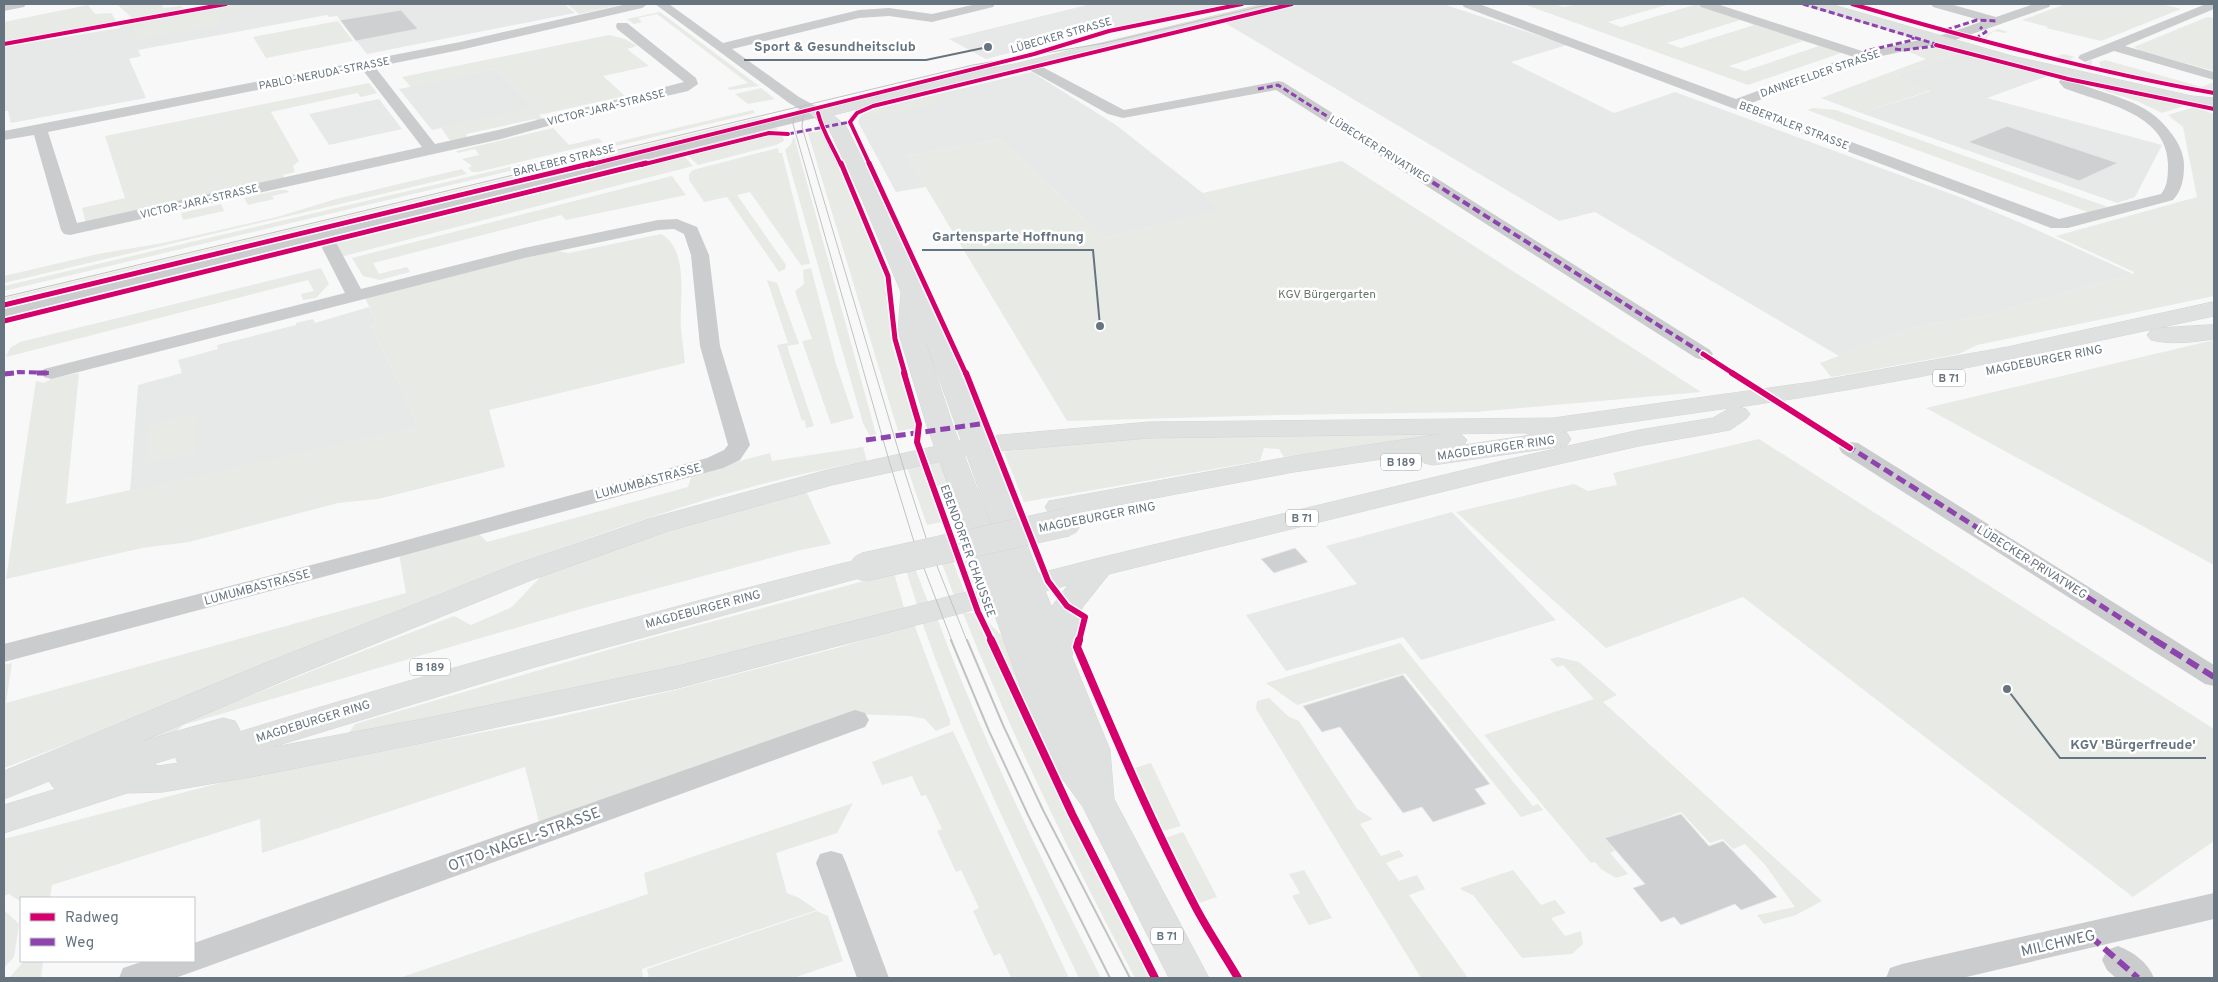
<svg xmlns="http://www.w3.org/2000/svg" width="2218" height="982" font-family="Overpass,sans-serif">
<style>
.built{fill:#e7e8e8}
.green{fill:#e7eae5;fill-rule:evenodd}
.building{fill:#cfd0d1;stroke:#e8e8e8}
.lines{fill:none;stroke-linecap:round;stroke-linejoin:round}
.major-casing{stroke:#d4d5d6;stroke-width:1}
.highway-casing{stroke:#d4d5d5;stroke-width:1}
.minor{fill:#cbcccd;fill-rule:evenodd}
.major{fill:#dfe0e0;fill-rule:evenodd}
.highway{fill:#dfe0e0;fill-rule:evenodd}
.tram-far1{stroke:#c1c2c4;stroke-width:1}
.tram{stroke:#c1c2c4;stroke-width:2}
.highway-bridge-casing{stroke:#d4d5d5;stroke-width:29;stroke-linecap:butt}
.highway-bridge{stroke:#dfe0e0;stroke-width:28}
.quiet-far3{stroke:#8e44ad;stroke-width:3;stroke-dasharray:6 3;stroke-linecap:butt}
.quiet-far2{stroke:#8e44ad;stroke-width:4;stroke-dasharray:8 4;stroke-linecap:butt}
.quiet-far1{stroke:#8e44ad;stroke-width:5;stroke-dasharray:10 5;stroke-linecap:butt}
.quiet{stroke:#8e44ad;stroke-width:6;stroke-dasharray:13 6;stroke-linecap:butt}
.cycleway-far3-casing{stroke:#fff;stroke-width:5.5}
.cycleway-far2-casing{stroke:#fff;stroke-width:8}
.cycleway-far1-casing{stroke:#fff;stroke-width:9}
.cycleway-casing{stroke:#fff;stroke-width:11}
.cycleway-far3{stroke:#d6006c;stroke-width:4}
.cycleway-far2{stroke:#d6006c;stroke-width:5}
.cycleway-far1{stroke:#d6006c;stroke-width:6}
.cycleway{stroke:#d6006c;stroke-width:8}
.labels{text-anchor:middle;stroke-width:5;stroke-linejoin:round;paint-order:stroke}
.far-street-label{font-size:11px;fill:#667480;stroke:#fff}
.shield{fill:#fff;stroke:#949ea6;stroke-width:1}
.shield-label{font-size:11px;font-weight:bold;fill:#667480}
.park-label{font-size:12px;fill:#677864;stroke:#fff}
.street-label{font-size:12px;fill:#667480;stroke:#fff}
.near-street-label{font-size:15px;fill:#667480;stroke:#fff}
.leader{fill:none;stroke:#667480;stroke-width:2}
.callout-dot{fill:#667480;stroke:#fff;stroke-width:2}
.callout-label{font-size:14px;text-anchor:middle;font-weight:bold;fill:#667480;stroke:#fff;stroke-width:5;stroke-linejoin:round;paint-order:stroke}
</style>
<rect width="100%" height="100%" fill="#f8f8f8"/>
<g class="built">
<path d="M231 4H564L575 13 367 54 337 16 329 17 327 15 138 50 141 56 129 59 146 98 11 123 8 111H4V47L120 28 119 26Z"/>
<path d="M1091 4H1235L1166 20 1104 29 986 59 949 39Z"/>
<path d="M1298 4H1443L1567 45 1511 62 1614 113 1675 92 1962 198 2028 226 2133 274 1983 316 1915 327 1845 351 1839 356 1595 212 1559 221 1225 23Z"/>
<path d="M1960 52 2048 76 1987 98 2162 145 2135 197 2117 203 1861 113 1931 91 1896 76Z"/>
<path d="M496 69 535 107 432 130 399 89Z"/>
<path d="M1032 72 1116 125 1218 205 1220 211 1104 238 1001 139 907 156 926 187 896 192 858 122 861 115 875 109Z"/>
<path d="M379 99 402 129 329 145 309 114Z"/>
<path d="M369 307 377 323 371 325 419 427 130 491 138 385 182 373 178 360 218 349 217 345 296 325V323L313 319 315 323Z"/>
<path d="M1452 512 1556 620 1421 660 1403 637 1286 671 1246 615 1357 584 1326 546Z"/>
</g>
<g class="green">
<path d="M117 4H161L164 8 181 6 185 10 134 20Z"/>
<path d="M247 4H260L128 27 127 25Z"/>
<path d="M567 4H624L579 14Z"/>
<path d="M1523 4H1554L1564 7 1578 4H1670L1608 22 1621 27 1694 5 1690 4H1697L1844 52 1748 85ZM1740 20 1754 25 1681 48 1667 43ZM1803 41 1819 46 1745 71 1729 66Z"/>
<path d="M2066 4H2161L2181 9 2101 41 2046 28 2048 27 2022 20Z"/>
<path d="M88 5 95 14 111 13 118 23 4 43V22Z"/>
<path d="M227 10 228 12 216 14 221 25 138 40 133 29 147 26 146 24Z"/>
<path d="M660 12 759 86 730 90 727 88 748 83 657 14 638 18 642 22 634 24 627 19Z"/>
<path d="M2207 17 2214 18V71L2141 51 2134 47Z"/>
<path d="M338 21 353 41 266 58 253 37Z"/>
<path d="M1998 29 2008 32 2004 33 1995 31 1987 36 1986 41 2052 58 2064 54 2075 57 2070 59 2084 64 2092 60V67L2061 62 1992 44 1984 40 1987 34Z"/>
<path d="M609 35 625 39 637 46 627 49 649 66 603 76 625 96 539 115 543 120 538 121 535 119 466 134 468 138 451 142 441 128 534 106 496 69 411 87 402 77Z"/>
<path d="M1934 46 1960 52 1896 76 1932 90 1861 113 1821 98 1926 59 1907 51Z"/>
<path d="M2105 60 2202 87 2214 82V91L2102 70 2099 62Z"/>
<path d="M369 83 377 93 361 97 357 93 271 112 299 161 293 166 295 172 283 175 285 180 86 223 82 208 125 198 105 136Z"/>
<path d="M2096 86 2183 105 2184 106 2162 113 2137 101 2093 87Z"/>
<path d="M761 88 775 99 748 104 735 94Z"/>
<path d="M935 96 938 98 937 103 932 106 886 114 874 118 864 114 880 109Z"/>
<path d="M2194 107 2214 114V296L1977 345 1959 354 1849 374 1831 377 1820 363 1839 356 1844 351 1915 327 1983 316 2133 274 2134 272 2056 236 2197 197 2183 127 2168 115Z"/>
<path d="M1813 108 1836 110 2108 207 2088 212 1807 110Z"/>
<path d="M753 110 755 113 4 291V286Z"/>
<path d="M762 117 766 120 287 237 168 263 4 304V298Z"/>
<path d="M553 128 569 145 598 138 603 142 478 172H472L468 168 472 166 462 159 479 155 475 149 458 153 456 151Z"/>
<path d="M776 128 778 129 341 236 348 232Z"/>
<path d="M821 131 826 137 852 193 887 281 892 344 916 428 898 431 808 133Z"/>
<path d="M782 133 784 141 776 145 698 165 686 154 765 135Z"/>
<path d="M794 136 876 434 870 436 863 423 785 150 791 144Z"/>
<path d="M1001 139 1104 238 1219 211 1218 205 1203 193 1342 161 1701 392 1475 412 1277 415 1067 421 907 156Z"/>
<path d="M778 148 779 153H782L810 264 801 265 750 192 737 195 786 265 785 269 779 272 727 197 704 202 689 180V174L693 170Z"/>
<path d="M683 155 693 166 344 256 342 255 336 245 340 239Z"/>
<path d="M462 169 467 174 4 283V276L98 254 163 243 277 217 336 199Z"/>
<path d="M672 176 686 195 566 220 561 215 373 263 379 274 407 267 410 272 380 280 363 276 352 258Z"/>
<path d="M279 190H287L289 192 272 196 274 199 248 205 244 198Z"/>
<path d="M221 204 224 211 183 220 181 213Z"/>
<path d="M661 234C690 250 679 301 681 329 682 340 684 352 685 363L489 410 505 467 378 499 338 503 189 542 142 548 6 579 36 381 44 383 53 378 79 373 66 504 419 427 371 325 377 323 365 298 470 271 557 251 569 253Z"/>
<path d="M295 245H307L4 320V317L24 312Z"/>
<path d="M321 268 329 284 316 298 303 300 301 294 314 291 308 280 6 357 10 348 20 342Z"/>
<path d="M811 268 836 364 854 418 831 424 802 341 812 339 795 291 804 284 803 270Z"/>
<path d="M767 280 777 283 799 344 787 346 814 426 806 428 805 420 802 421 777 345 788 343Z"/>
<path d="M2214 340V565L1926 408Z"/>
<path d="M197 413 196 453 144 465 148 424Z"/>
<path d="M1439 432 1440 434 1284 457 1279 449 1264 448 1260 461 1024 502 1004 452 1069 444 1166 436Z"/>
<path d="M1759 439 2214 729V841L2133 897 1743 597 1606 648 1456 512 1574 484 1588 491 1617 485 1613 473Z"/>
<path d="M863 447 867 461C759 480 655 514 553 551 367 618 188 699 4 768V665L12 663 6 703 406 593 399 554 478 533 487 542 688 487 692 474 770 453 772 461Z"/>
<path d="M934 460 941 462 964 517 948 520 927 461Z"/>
<path d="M922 463 942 522 927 525 907 467Z"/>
<path d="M806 491 831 544 800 550 584 608 183 725 175 733 116 750 324 666 454 616 471 625 512 607 545 572 676 528Z"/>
<path d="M974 554 986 585 984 592 973 594 959 557Z"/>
<path d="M952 559 966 595 955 598 941 561Z"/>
<path d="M915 568 929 605 918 608 906 570Z"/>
<path d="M894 573 905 611 679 668 347 735 355 724 628 644Z"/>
<path d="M963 613H975L1069 817 1151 978H1135C1072 859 1013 738 963 613Z"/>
<path d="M981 615 1001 635 1008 648 1039 734Z"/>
<path d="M937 618C983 742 1042 860 1101 978H1079C1023 861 965 745 922 622Z"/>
<path d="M914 624 950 720V725L936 731 925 719 910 716 853 714 539 822 525 767 262 853 260 819 52 885 50 898H21V902L9 894 4 896V839L224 782 551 719 675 690 837 648Z"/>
<path d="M1400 643 1533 806 1538 804 1543 810 1521 817 1405 673 1297 705 1266 683Z"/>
<path d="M1558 657 1579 662 1617 695 1603 702 1822 901 1796 915 1764 924 1757 915 1795 907 1766 866 1745 844 1733 849 1723 839 1710 843 1681 812 1606 839 1615 851 1610 853 1628 874 1616 878 1601 869 1595 862 1591 863 1484 735 1594 699 1563 665 1557 667 1550 659Z"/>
<path d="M1269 698 1289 717 1299 721 1357 809 1373 819 1360 824 1381 856 1399 850 1404 856 1386 863 1399 881 1417 875 1425 889 1409 895 1468 978H1421L1256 709 1257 701Z"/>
<path d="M953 731 1069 978H1011L1000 953 994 956 973 911 979 908 961 870 956 872 937 831 942 829 926 795 921 796 912 776 882 785 872 762Z"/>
<path d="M1151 763 1181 826 1163 831 1135 768Z"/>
<path d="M853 803 837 833 776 853 787 893 799 898 817 910 642 969 643 978H399L648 894 644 873Z"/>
<path d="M1183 832 1217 897 1199 903 1165 838Z"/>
<path d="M1304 870 1332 918 1309 925 1292 896 1300 893 1289 874Z"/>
<path d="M1513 870 1541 905 1555 900 1566 913 1551 918 1565 936 1581 931 1583 944 1572 954 1522 958 1473 895 1462 890 1460 888Z"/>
<path d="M4 910 19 924 14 957 4 968Z"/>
<path d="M817 911 828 916 843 961 793 978H649L647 969Z"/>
<path d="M24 961H43L41 978H9Z"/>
</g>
<g class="building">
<path d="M401 10 418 29 356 41 340 20Z"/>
<path d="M2007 126 2118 163 2079 181 1968 142Z"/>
<path d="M1295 548 1308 562 1274 573 1261 559Z"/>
<path d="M1403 675 1490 784 1475 789 1486 804 1433 822 1422 807 1403 813 1340 727 1322 732 1303 706Z"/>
<path d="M1681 814 1709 846 1723 841 1777 897 1741 910 1735 904 1681 925 1674 917 1661 922 1633 888 1645 884 1605 838Z"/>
</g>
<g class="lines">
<defs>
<g id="major">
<path d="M1264 4H1290L1287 7 1014 74 970 82 833 115 846 126 881 197 923 292 943 324 1043 586 1110 750 1114 799 1209 978H1169L1083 807 1045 755 927 426 898 331 901 292 861 197 829 129 809 113 812 109 818 108 970 72 1014 64ZM922 331 1005 562 953 426Z"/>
<path d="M1807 4H1830L2012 56 2192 96 2214 98V108L2192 106 2003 64 1810 7Z"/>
</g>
<g id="highway">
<path d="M2214 302V316C2056 350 1899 384 1739 407L1746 409 1750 414 1746 419 1730 430 1639 446 1506 476 1109 574 1082 608 1072 656 1067 664 1056 667 1045 664 1040 656 1052 606 1068 585 678 688 423 743 256 776 163 792 127 793 4 833V805L56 789 53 787 49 781 4 799V771L268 662 514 565 648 519 827 470 978 437 1149 422 1553 418 1812 382 2007 347ZM1730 408 1713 418 1639 430 1506 460 1099 558 678 666 423 719 269 748 535 667 874 574 879 567 874 560 864 558C654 611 445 668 239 732L240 730 235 721 223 718 140 742 290 678 534 579 668 531 832 485 978 453 1149 438 1441 434 1294 456 1049 501 1045 507 1049 513 1059 516 1294 472 1423 453 1420 457 1424 463 1433 465 1558 447 1567 445 1571 439 1567 433 1561 432ZM1525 433 1531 435 1464 445 1467 440 1461 434ZM177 757 176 759 178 763 158 766 154 764Z"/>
<path d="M2214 325V339C2195 342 2170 345 2151 340L2147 335 2151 330 2159 328Z"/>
</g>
</defs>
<use href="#major" class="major-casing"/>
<use href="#highway" class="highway-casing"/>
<g class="minor">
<path d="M4 4H26L24 7 4 11Z"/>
<path d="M627 4H648L642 8 460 50 375 67 435 144 498 130 684 82 617 29 616 26 617 23H627L696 78 698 84 688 91 602 111 501 139 70 235 64 234 61 230 34 135 4 140V131L460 42ZM362 69 422 147 77 223 48 132Z"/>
<path d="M655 4H669L723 43 859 10 889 8 932 14 977 4H995L993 7 932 22 889 16 859 18 732 49 799 97 823 110 825 113 823 116 333 237 361 289 524 248 658 220 677 219 697 227 709 255 720 346 750 445 740 460 723 468 394 558 4 662V644L381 547 707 458 724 450 728 445 700 346 691 255 684 234 674 229 658 230 525 258 51 379 44 377 41 373 44 369 345 293 318 240 4 318V306L805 112 789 103Z"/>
<path d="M1462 4H1479L1736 99 1851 56 1701 7 1699 4H1717L1865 52 1946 34 1983 21 1933 7 1931 4H1950L1996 17 2034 4H2051L2049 7 1955 40 1868 59 1749 104 2059 219 2161 194C2168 186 2168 174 2168 164 2167 112 2101 103 2064 88L2059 82 2065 72 2070 71 2077 75 2074 82C2109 96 2148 100 2171 133 2178 142 2184 153 2184 165 2184 179 2182 190 2173 200L2068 228H2051L1464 7Z"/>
<path d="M2206 4H2214V9L2125 46 2214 72V80L2114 51 2085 62 2078 58 2080 55Z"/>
<path d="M1031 61 1124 110 1278 81 1283 82 1710 350 1713 354 1710 358 1703 360 1696 358 1276 90 1123 118 1108 114 1026 68 1024 65Z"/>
<path d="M1850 442 1858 443 2214 665V686L2205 684 1842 453 1839 448 1842 443Z"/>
<path d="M855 710 865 713 869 720 865 727 195 971 175 978H119L123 968 144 961H194V943Z"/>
<path d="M831 851 842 854 846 863 889 978H857L816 863 820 854Z"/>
<path d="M2214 893V919L1962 978H1886L1890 968 1902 964Z"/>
<path d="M2118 946C2134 952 2148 963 2154 978H2116L2107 970 2102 960 2107 950Z"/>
</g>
<use href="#major" class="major"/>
<use href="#highway" class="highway"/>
<g class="tram-far1">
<path d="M815 105 803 115 802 127 906 476 927 541 967 641"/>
<path d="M803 106 794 114 793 124 890 464 915 545 952 641"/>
<path d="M4 297 973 65 1105 43 1271 4"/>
</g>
<g class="tram">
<path d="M951 640 989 731 1028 815 1110 978"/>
<path d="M967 640 1003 725 1043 810 1130 978"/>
</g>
<defs>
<path id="highway-bridge" d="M864 567 1067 522"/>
</defs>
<use href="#highway-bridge" class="highway-bridge-casing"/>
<use href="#highway-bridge" class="highway-bridge"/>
<g class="quiet-far3">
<path d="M1803 4 1939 45"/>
<path d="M1946 30 1977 20 1997 21"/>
<path d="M1979 41V36L1986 32 1980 27"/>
<path d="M1895 49 1904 50 1935 46"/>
<path d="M1864 56 1866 51 1913 40V37"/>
<path d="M1258 89 1278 85 1404 165"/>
<path d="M788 134 850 122"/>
</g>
<g class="quiet-far2">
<path d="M1402 163 1707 356"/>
<path d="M5 374 19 372 51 373"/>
</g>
<g class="quiet-far1">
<path d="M37 373H51"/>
<path d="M4 374 15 373"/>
<path d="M866 440 987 423"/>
<path d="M1846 445 2157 641"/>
</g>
<g class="quiet">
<path d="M2155 640 2214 677"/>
<path d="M2090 936 2138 978"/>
</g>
<defs>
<g id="cycleway-far3">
<path d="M1852 4C1972 39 2091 71 2214 93"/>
<path d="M4 44 226 4"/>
<path d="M1936 45 2068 79 2214 109"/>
<path d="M818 113C822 131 833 147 841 165"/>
<path d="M588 165 1034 54 1109 31 1242 4"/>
<path d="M641 165 769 133 788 134"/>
<path d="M870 165 850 122 857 113 873 106 1292 4"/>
</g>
<g id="cycleway-far2">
<path d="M841 163 888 276 895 339 905 374"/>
<path d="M869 163 966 374"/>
<path d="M4 305 593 163"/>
<path d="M4 321 646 163"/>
<path d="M1703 354 1734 374"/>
</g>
<g id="cycleway-far1">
<path d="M904 373 919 424 917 442 978 612 992 641"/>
<path d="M966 373 1048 581 1067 606 1085 617 1079 641"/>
<path d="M1732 373 1850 448"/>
</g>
<g id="cycleway">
<path d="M991 640 1072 814 1155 978"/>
<path d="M1079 640 1077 647C1114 734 1151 822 1195 906 1208 931 1224 954 1238 978"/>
</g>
</defs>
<use href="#cycleway-far3" class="cycleway-far3-casing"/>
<use href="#cycleway-far2" class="cycleway-far2-casing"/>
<use href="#cycleway-far1" class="cycleway-far1-casing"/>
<use href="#cycleway" class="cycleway-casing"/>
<use href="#cycleway-far3" class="cycleway-far3"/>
<use href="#cycleway-far2" class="cycleway-far2"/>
<use href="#cycleway-far1" class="cycleway-far1"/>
<use href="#cycleway" class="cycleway"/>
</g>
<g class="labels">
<g class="far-street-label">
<text transform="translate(1061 35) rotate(-16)" y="4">LÜBECKER STRASSE</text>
<text transform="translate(324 73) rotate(-11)" y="4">PABLO-NERUDA-STRASSE</text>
<text transform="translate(1820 73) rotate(-19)" y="4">DANNEFELDER STRASSE</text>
<text transform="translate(606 107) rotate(-14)" y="4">VICTOR-JARA-STRASSE</text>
<text transform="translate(1794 125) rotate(21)" y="4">BEBERTALER STRASSE</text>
<text transform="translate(1380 149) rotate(32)" y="4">LÜBECKER PRIVATWEG</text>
<text transform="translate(564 160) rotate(-14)" y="4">BARLEBER STRASSE</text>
<text transform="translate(199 201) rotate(-13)" y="4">VICTOR-JARA-STRASSE</text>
</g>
<g class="shield">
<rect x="1933" y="369.5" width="32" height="17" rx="4"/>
<rect x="1381" y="453.5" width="40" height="17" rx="4"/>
<rect x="1286" y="509.5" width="32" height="17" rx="4"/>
<rect x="410" y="658.5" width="40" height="17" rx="4"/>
<rect x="1151" y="927.5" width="32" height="17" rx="4"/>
</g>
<g class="shield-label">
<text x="1949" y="382">B 71</text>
<text x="1401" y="466">B 189</text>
<text x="1302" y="522">B 71</text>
<text x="430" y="671">B 189</text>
<text x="1167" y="940">B 71</text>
</g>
<g class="park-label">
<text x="1327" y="298">KGV Bürgergarten</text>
</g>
<g class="street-label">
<text transform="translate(2044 360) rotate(-11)" y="4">MAGDEBURGER RING</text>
<text transform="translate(1496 448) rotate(-8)" y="4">MAGDEBURGER RING</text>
<text transform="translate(648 481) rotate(-15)" y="4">LUMUMBASTRASSE</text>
<text transform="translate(1097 517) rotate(-11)" y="4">MAGDEBURGER RING</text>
<text transform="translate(968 551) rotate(70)" y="4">EBENDORFER CHAUSSEE</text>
<text transform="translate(2032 562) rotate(32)" y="4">LÜBECKER PRIVATWEG</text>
<text transform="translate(257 587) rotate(-15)" y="4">LUMUMBASTRASSE</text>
<text transform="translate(703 609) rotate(-15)" y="4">MAGDEBURGER RING</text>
<text transform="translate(313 721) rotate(-17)" y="4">MAGDEBURGER RING</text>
</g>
<g class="near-street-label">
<text transform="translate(524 839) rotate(-20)" y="5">OTTO-NAGEL-STRASSE</text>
<text transform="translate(2058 943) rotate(-13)" y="5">MILCHWEG</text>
</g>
</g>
<path class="leader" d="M988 47L926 60H744M1100 326L1093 250H922M2007 689L2060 758H2206"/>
<g class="callout-dot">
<circle cx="988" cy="47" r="5"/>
<circle cx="1100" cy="326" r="5"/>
<circle cx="2007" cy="689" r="5"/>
</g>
<g class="callout-label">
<text x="835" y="51">Sport &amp; Gesundheitsclub</text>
<text x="1008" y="241">Gartensparte Hoffnung</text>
<text x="2133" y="749">KGV 'Bürgerfreude'</text>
</g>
<rect width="2218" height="982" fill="none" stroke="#667480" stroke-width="10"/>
<rect x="20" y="897" width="175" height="65" fill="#ffffff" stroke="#c2c7cc"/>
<rect x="30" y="913" width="25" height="8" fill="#d6006c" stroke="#c2c7cc"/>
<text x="65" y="922" font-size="15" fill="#667480">Radweg</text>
<rect x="30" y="938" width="25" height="8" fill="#8e44ad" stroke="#c2c7cc"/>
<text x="65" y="947" font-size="15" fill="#667480">Weg</text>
</svg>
